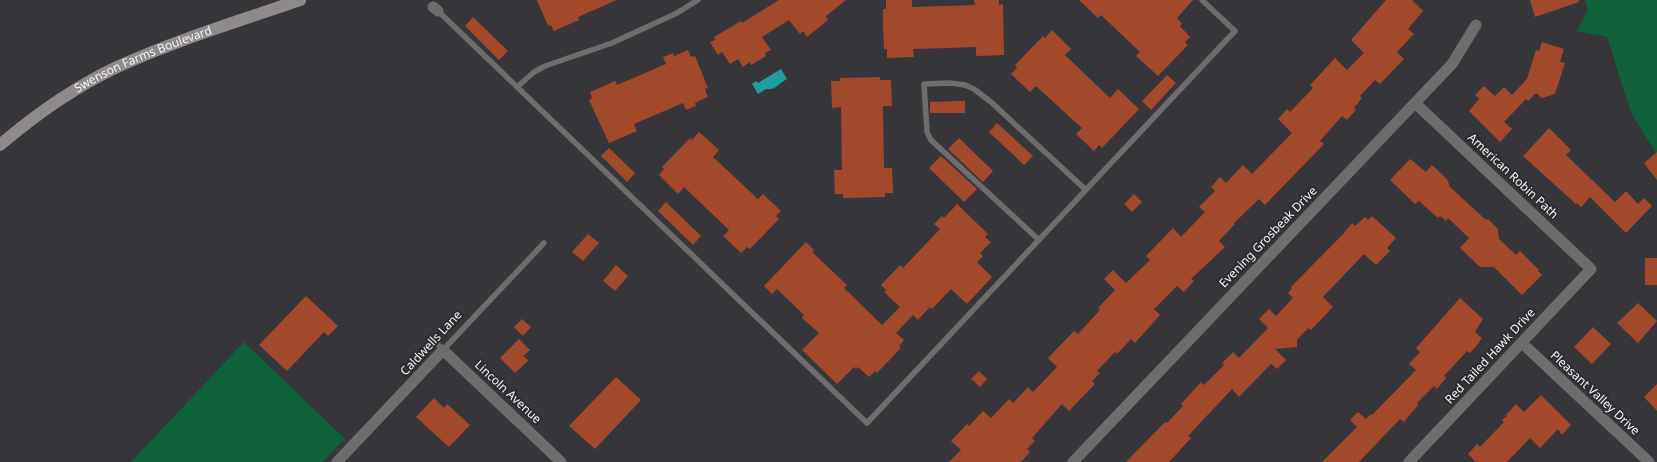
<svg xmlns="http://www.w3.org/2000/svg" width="1657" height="462" font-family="'Noto Sans',sans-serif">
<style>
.green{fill:#10623d}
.water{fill:#219ca0}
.building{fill:#a2492b}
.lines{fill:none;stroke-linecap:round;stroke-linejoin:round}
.lane{stroke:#6f6d6c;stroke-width:5.5}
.street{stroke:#6f6d6c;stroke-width:11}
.secondary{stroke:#8e8a89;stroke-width:12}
.labels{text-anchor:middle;stroke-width:4;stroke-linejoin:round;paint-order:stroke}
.street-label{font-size:12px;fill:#f5f4f7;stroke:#2d2c30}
</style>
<rect width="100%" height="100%" fill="#37363a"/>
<g class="green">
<path d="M1585 0H1657V154L1631 113 1607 37 1576 31 1588 11Z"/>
<path d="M244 342 345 439 322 462H131Z"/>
</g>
<path class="water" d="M781 69 787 79C779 83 775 91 766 89L758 94 752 84 756 81 758 83Z"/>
<g class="building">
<path d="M537 0H617L578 17 579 20 554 31 551 25 548 26Z"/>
<path d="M779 0H846L826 16 828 20 807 37 803 31 800 34 789 20 762 37 771 50 765 53 766 56 751 65 750 62 743 67 738 59 730 64 722 52 718 55 710 42 715 40 714 37 741 21 742 23Z"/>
<path d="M886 0H912V7L975 5 974 0H999V5L1003 4 1004 55 976 56V47L949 48 913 49 914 57 887 58V49H884L883 26V9H886Z"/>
<path d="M1079 0H1193L1177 18 1182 24 1180 26 1190 37 1185 42 1188 45 1158 76 1136 56 1140 52 1101 15 1098 18Z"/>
<path d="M1386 0H1412L1423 11 1408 29 1414 34 1397 52 1404 59 1380 84 1375 80 1360 96 1362 98 1354 108 1356 110 1347 120 1342 116 1320 141 1324 144 1265 205 1259 199 1234 223 1235 224 1219 241 1225 247 1191 279 1194 281 1184 292 1177 286 1154 309 1160 315 1135 343 1131 339 1117 354 1115 352 1097 371 1100 373 1092 381 1095 384 1069 411 1062 404 1032 438 1035 441 1027 449 1030 452 1021 462H949L961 450 951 441 967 424 969 426 983 411 991 418 1009 399 1013 403 1028 387 1033 392 1057 367 1048 358 1074 331 1078 334 1100 310 1098 308 1115 290 1104 279 1113 270 1126 283 1150 260 1146 256 1173 228 1181 237 1205 212 1199 207 1215 191 1211 187 1220 177 1226 183 1243 165 1252 174 1292 133 1278 119 1287 109 1290 112 1313 88 1310 85 1335 58 1347 70 1364 53 1351 40Z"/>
<path d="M1530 0H1579V2L1535 17Z"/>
<path d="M473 17 508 51 499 60 465 26Z"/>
<path d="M1052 30 1071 49 1065 55 1110 98 1118 89 1139 109 1102 148 1099 145 1094 151 1076 134 1082 128 1062 110 1036 86 1030 92 1011 74 1017 68 1015 65 1043 36 1045 38Z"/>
<path d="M1542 42 1564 49 1560 62 1565 63 1555 94 1542 98 1536 93 1528 101 1526 99 1504 122 1512 129 1500 142 1469 111 1479 99 1475 95 1484 86 1495 96 1504 87 1512 95 1527 79 1536 50 1539 51Z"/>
<path d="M688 50 691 57 695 56 708 88 705 89 708 97 695 103 696 106 686 110 683 103 634 124 637 131 609 143 589 100 592 98 590 92 615 81 617 85 666 64 663 57 673 53 674 56Z"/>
<path d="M1167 75 1176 83 1151 110 1142 101Z"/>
<path d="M880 77V80H891L892 106H883L884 168H892L893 193H885V197L843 198V194H835L834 170H842L841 107 832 108 831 81H840V78Z"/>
<path d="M955 101H965V113H930V102Z"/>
<path d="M997 123 1033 156 1024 165 989 132Z"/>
<path d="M1549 128 1571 150 1566 155 1615 202 1626 191 1638 204 1644 198 1652 206 1626 233 1590 197 1581 207 1577 203 1576 204 1523 156Z"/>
<path d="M699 132 719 150 713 157 758 199 763 194 781 211 776 216 779 219 750 249 747 247 741 253 723 236 729 230 684 187 678 194 659 175 664 169 662 167 690 138 692 140Z"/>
<path d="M959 138 993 171 983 182 948 149Z"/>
<path d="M609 148 635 173 627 182 601 156Z"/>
<path d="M1657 152V180L1644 163Z"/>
<path d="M941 156 977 189 964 202 929 168Z"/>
<path d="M1410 159 1426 172 1432 165 1447 179 1450 187 1486 220 1488 219 1498 229 1499 239 1516 255 1520 251 1539 270 1538 271 1542 275 1522 295 1494 267H1480L1460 248 1469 238 1448 218 1446 221 1440 216 1438 218 1419 201 1415 204 1390 180Z"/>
<path d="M1134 194 1142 202 1132 212 1124 204Z"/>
<path d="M666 202 701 236 693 245 658 211Z"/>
<path d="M957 204 988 234 985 237 991 242 980 253 983 256 977 262 992 277 967 304 951 289 932 309 930 307 918 320 913 315 896 333 904 340 899 346 901 348 877 373 875 371 869 377 858 367 856 369 854 367 837 384 802 350 819 333 802 318 804 315 777 289 772 294 764 286 806 242 814 250 812 252 847 285 844 288 882 325 900 307 884 292 886 290 881 285 900 265 903 268 940 229 934 224 942 216 944 218Z"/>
<path d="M1372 216 1396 238 1387 248 1390 251 1376 265 1364 254 1323 297 1333 307 1311 330 1308 328 1297 340V347L1275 349 1286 360 1277 369 1271 364 1239 397 1232 389 1188 436 1191 438 1169 462H1126L1165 422 1167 423 1183 406 1181 404 1201 382 1204 385 1224 365 1222 363 1233 352 1239 358 1268 328 1259 319 1269 309 1276 316 1293 298 1288 293 1292 288 1291 287 1343 234 1352 223 1355 226 1365 217 1368 220Z"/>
<path d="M588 234 599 243 583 261 572 252Z"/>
<rect x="1645" y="258" width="12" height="27"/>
<path d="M616 265 628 276 615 291 603 281Z"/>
<path d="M306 296 338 326 328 336 324 332 287 371 259 345Z"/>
<path d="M1460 298 1483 319 1475 332 1482 338 1478 344 1470 353 1467 351 1444 376 1446 378 1437 389 1434 386 1417 403 1418 405 1404 422 1400 419 1359 462H1322L1357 427 1350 420 1358 412 1366 419 1371 414 1372 415 1416 370 1409 364 1420 352 1416 348Z"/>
<path d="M1638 303 1657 321 1638 343 1617 323Z"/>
<path d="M522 319 531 327 523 336 514 327Z"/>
<path d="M1593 327 1611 344 1592 364 1574 347Z"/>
<path d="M519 339 530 350 523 356 528 360 527 362 515 373 500 358Z"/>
<path d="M979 371 987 379 980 387 971 379Z"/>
<path d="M616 377 641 400 595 449 569 426Z"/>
<path d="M1657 384V411L1644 397Z"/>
<path d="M1541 395 1571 425 1562 435 1558 429 1540 448 1530 438 1507 462H1476L1468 454 1477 444 1480 447 1504 422 1502 420 1507 416 1506 415 1516 404 1524 412Z"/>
<path d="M434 398 444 408 447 404 470 425 449 447 416 417Z"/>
</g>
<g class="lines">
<g class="lane">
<path d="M438 11 867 423 1235 31 1202 0"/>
<path d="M517 87 534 72 545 66 612 43 677 13 698 0"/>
<path d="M1039 240 931 140 927 132 924 84 950 83 965 85 974 89 991 102 1086 190"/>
<path d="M436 342 443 350 544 243"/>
</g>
<g class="street">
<path d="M433 7 438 11"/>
<path d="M1522 343 1649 462"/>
<path d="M337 462 443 350 561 462"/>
<path d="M1073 462 1452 64 1476 25"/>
<path d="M1409 462 1591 269 1415 103"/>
</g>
<path class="secondary" id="s1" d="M0 145C35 115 75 87 117 67 176 40 239 21 300 0"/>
</g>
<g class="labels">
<g class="street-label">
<text dy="4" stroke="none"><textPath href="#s1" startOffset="168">Swenson Farms Boulevard</textPath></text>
<text transform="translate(1513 176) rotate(43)" y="4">American Robin Path</text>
<text transform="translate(1268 237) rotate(-46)" y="4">Evening Grosbeak Drive</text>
<text transform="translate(431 343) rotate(-47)" y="4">Caldwells Lane</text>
<text transform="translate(1490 356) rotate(-47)" y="4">Red Tailed Hawk Drive</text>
<text transform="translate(508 392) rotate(43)" y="4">Lincoln Avenue</text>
<text transform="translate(1595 393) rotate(43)" y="4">Pleasant Valley Drive</text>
</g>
</g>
</svg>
